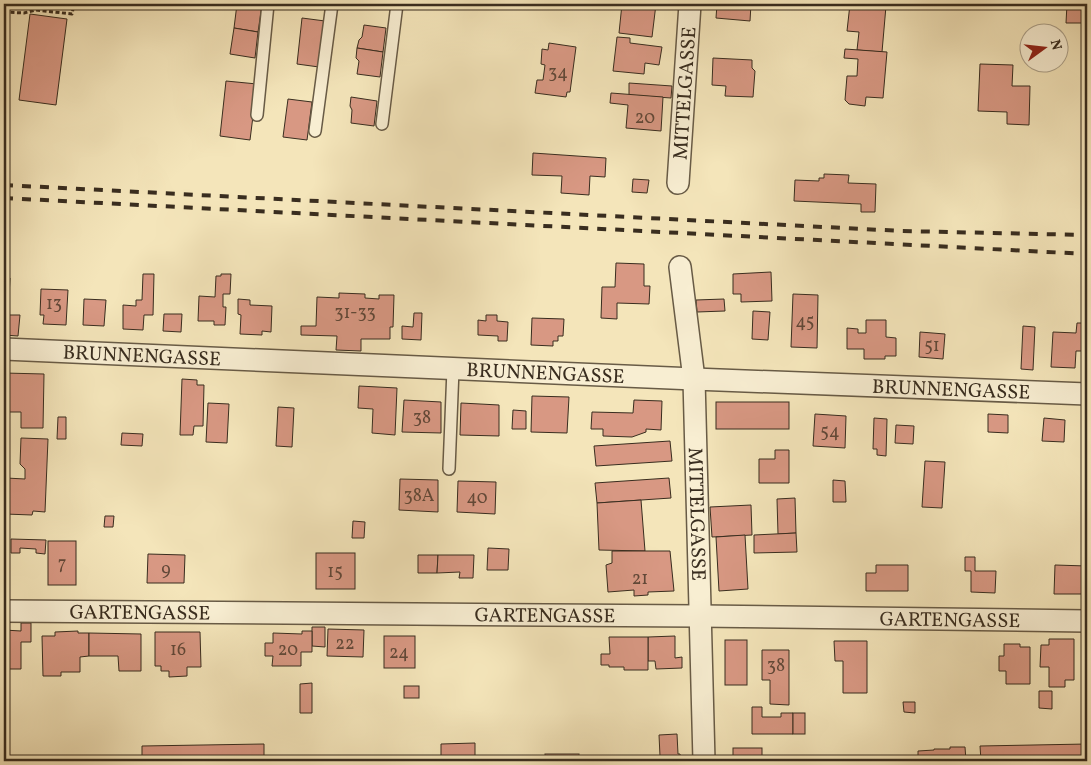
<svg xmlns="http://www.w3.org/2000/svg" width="1091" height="765" font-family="Vollkorn,serif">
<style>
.building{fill:#d89883;stroke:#392d1f}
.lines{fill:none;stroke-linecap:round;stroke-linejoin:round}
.lane-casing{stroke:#685b46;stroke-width:14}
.street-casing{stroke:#685b46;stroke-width:24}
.path{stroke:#392d1f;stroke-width:3;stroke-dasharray:4 2.5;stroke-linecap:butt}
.lane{stroke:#f8eed2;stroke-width:11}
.street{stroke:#f8eed2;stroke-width:21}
.rail{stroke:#392d1f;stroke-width:4;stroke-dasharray:9 9;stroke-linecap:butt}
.labels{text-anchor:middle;stroke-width:4.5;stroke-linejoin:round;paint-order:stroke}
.number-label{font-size:18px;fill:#614838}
.street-label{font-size:20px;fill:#392d1f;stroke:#f8eed2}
</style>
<rect width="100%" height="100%" fill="#f4e5ba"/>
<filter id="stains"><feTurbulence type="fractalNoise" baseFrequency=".004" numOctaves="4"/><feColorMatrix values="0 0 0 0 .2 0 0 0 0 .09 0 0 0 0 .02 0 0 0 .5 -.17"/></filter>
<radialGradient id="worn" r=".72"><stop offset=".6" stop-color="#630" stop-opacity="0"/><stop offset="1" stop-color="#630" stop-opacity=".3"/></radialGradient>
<g class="building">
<path d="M237 4 262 5 258 32 234 28Z"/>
<path d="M622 4H656L652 37 619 33Z"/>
<path d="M717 4H751L750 21 716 18Z"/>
<path d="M850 4 886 6 882 52 857 50 859 32 847 31Z"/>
<path d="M1067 4H1087V23H1066Z"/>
<path d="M30 14 67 19 56 105 19 100Z"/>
<path d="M302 18 325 21 319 67 297 64Z"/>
<path d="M364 25 386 28 383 52 357 48 359 40 362 37Z"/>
<path d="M1087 27V88H1085Z"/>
<path d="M234 28 258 32 255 58 230 54Z"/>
<path d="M617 37 630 38V43L662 47 659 65 645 63 644 74 613 71Z"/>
<path d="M549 43 576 47 570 92H567L566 97 535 93 537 80H543L545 65 541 64 542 49 548 50Z"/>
<path d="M357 48 383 52 380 77 357 74 359 61 356 58Z"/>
<path d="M845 49 887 52 883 98 866 97 865 106 849 104 845 100 847 76H857L858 59 844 58Z"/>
<path d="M713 58 752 60V68L755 71 753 97 725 96 726 86 712 85Z"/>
<path d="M980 64 1013 65 1012 86H1030L1029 125 1007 124V112L978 111Z"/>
<path d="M226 81 257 84 250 140 220 136Z"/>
<path d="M629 83 672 86 671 98 629 95Z"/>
<path d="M611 93 663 97 661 131 626 128 628 105 610 103Z"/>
<path d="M351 97 377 101 374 126 351 123 352 110 350 106Z"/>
<path d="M288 99 312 102 307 140 283 137Z"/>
<path d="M533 153 606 158 605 177 590 176 589 195 561 193 562 176 532 175Z"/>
<path d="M824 174 849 175 848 183 876 184 875 212H861V204L794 201 795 180 819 181V178H824Z"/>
<path d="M633 179 649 180 647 193 632 192Z"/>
<path d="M616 263 644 264V286H650L649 304 617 303V319L601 318 602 287H615Z"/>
<path d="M771 272 772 301 741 302V294H733V274Z"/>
<path d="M143 274H154L153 315H144L143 330 123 329V305L136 306V300H142Z"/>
<path d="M221 274H231L230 294H223V307H226L225 325H214V321H198L199 296 215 297 216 276H221Z"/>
<path d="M4 277 10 278 8 315H20L18 336 4 335Z"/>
<path d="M41 289 68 290 66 325 43 324 44 315H40Z"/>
<path d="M339 293 365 294V298L379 299V295H394L393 327H390V339H361V351L336 350 337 336 301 335V326H316L317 297 339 298Z"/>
<path d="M793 294 818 295 817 348 791 347Z"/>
<path d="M84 299 106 300 104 326 83 325Z"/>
<path d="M238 299 250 300V305L272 306 271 332 262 331V335L240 334 241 315 238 314Z"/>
<path d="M724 299 725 311 697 312 696 300Z"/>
<path d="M753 311 770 312 768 340 752 339Z"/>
<path d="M414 313H422L421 340 402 339V326L413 327Z"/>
<path d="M164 314H182L181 332 163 331Z"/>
<path d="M486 315H497V321L508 322 507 341H498V336L478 335V320L486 321Z"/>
<path d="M532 318 564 319 563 336H558V341H553V346L531 345Z"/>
<path d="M866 320H886V337L896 338V356H885V359H864V349H847V328L858 329V333H866Z"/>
<path d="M1077 323H1084L1082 351H1076L1075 368 1051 367 1053 332 1076 333Z"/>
<path d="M1023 326 1035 327 1033 370 1021 369Z"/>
<path d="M920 332 945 334 943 359 919 357Z"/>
<path d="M4 373 44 374 43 428H21V412H4Z"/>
<path d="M182 379 197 380V385H204L203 426H194L193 435H180Z"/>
<path d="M359 386 397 388 395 435 372 433 373 409 358 408Z"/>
<path d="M532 396 569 397 567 433 531 432Z"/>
<path d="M404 400 441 402V433L402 432Z"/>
<path d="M634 400 662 401 661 430 646 429V432L632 437 603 436V429H591L592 412 633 413Z"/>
<rect x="716" y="402" width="73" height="27"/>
<path d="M208 403 229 404 227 443 206 442Z"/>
<path d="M461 403 499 405V436L460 435Z"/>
<path d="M278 407 294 408 292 447 276 446Z"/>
<path d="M513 410 526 411V429H512Z"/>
<path d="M815 414 846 416 845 448 813 446Z"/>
<path d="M988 414 1008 415V433L988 432Z"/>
<path d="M58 417H66V439H57Z"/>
<path d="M874 418 887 419 886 456 877 455V449H873Z"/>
<path d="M1044 418 1065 420 1064 442 1042 441Z"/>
<path d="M896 425 914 426 913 444 895 443Z"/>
<path d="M122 433 143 434 142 446 121 445Z"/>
<path d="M21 438 48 439 45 512 33 511 32 515 5 514 6 478 25 479V469L20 464Z"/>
<path d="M670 441 672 461 596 466 594 446Z"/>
<path d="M775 450H789V483H759V459H775Z"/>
<path d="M925 461 945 462 942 508 922 507Z"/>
<path d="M669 478 671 498 597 503 595 483Z"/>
<path d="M400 479 438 480V512L399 510Z"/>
<path d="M833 480 845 481 846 502H833Z"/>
<path d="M458 481 496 482 495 514 457 512Z"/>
<path d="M795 498 796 533 778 534 777 499Z"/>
<path d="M641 500 645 551 599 550 597 503Z"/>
<path d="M751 505 752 535 712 537 710 507Z"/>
<path d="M105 516H114L113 527H104Z"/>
<path d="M353 521 365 522 364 538H352Z"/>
<path d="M796 533 797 552 754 553V535Z"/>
<path d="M745 535 748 589 719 591 716 537Z"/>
<path d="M11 539 46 540 45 554 36 553V549L20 548V553H11Z"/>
<rect x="48" y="541" width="28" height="44"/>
<path d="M488 548 509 549 508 570H487Z"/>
<path d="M612 551H670L674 591 648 592V595L634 596V590L608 592 606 565 612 563Z"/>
<rect x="316" y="553" width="39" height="36"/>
<path d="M148 554 185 555 184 583H147Z"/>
<path d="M418 555H438L437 573H418Z"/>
<path d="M438 555H474L473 578H459L460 572 437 573Z"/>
<path d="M965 557H975V571H996L995 593 971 592V571H965Z"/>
<path d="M876 565H908V591H866V573H876Z"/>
<path d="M1055 565 1087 566V594H1054Z"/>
<path d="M21 623H31V642H21V669H4V630L21 631Z"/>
<path d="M312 627H325V647L312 646Z"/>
<path d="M328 629 364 630 363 657 327 656Z"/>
<path d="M78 631V633H89V656L80 657V672H61V676H43L42 636H55V632Z"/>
<path d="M302 631H312V652H301V666H272L273 656H265V643H273V633L302 634Z"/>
<path d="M155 632H200L201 667H187V676L169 677V671H161V666H155Z"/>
<path d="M89 633 141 634V671H119L118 656H89Z"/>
<rect x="384" y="636" width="31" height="32"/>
<path d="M675 636V658L682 657V668L656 669 655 661H648V637Z"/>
<path d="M609 637H648V670H624V667H609V665H601V654H610Z"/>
<path d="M1049 639H1074V680H1065V687H1049V667H1040L1041 645H1049Z"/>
<rect x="725" y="640" width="22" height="45"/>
<path d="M834 641H867V693H843V661H835Z"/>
<path d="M1004 644H1020V647H1030V684H1006V671H999V656H1004Z"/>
<path d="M762 650H789V705L770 704V680H762Z"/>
<rect x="1084" y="654" width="3" height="19"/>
<path d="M312 683V713H300V684Z"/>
<rect x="404" y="686" width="15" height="12"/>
<path d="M1039 691H1052V709L1039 708Z"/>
<path d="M903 702H915V713L904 712Z"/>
<path d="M752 707H762V717H781V713H793V734H752Z"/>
<rect x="793" y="713" width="12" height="21"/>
<path d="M677 734 678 754H680L681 761H646V756H660L659 735Z"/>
<path d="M475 743V761H441V744Z"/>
<path d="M264 744V761H142V746Z"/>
<path d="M1087 744V761H981L980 746Z"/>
<path d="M950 747H965L966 761H918V751L934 750V749H950Z"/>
<rect x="733" y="748" width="29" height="13"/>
<rect x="545" y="754" width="34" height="7"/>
</g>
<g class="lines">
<defs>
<g id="lane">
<path d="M257 115 268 4"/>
<path d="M382 124 397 4"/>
<path d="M315 131 332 4"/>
<path d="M449 469 453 369"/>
</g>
<g id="street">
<path id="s1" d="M678 183 690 4"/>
<path id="s2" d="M680 267 694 379 704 761"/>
<path id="s3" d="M4 349 694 379 1087 394"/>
<path id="s4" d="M4 611 699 616 1087 621"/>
</g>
</defs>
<use href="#lane" class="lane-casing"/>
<use href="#street" class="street-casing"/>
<path class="path" d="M4 12 24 13 36 10 72 14 74 4"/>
<use href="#lane" class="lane"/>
<use href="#street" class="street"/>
<g class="rail">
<path d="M4 185 902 231 1087 235"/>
<path d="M4 198 1087 254"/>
</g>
</g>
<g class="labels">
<g class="number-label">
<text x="558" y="78">34</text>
<text x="645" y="123">20</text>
<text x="54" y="309">13</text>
<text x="355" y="318">31-33</text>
<text x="805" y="327">45</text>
<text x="932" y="351">51</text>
<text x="422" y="423">38</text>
<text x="830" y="437">54</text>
<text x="419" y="501">38A</text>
<text x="477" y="503">40</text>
<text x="62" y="569">7</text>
<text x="166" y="575">9</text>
<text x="335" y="577">15</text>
<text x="640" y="584">21</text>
<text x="345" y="649">22</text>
<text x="178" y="655">16</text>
<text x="288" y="655">20</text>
<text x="399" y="658">24</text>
<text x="776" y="671">38</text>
</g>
<g class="street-label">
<text dy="7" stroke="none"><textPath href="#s1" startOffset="90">MITTELGASSE</textPath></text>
<text dy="7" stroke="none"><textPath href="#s3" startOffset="138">BRUNNENGASSE</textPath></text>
<text dy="7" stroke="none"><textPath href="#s3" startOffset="542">BRUNNENGASSE</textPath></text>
<text dy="7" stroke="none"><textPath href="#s3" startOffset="948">BRUNNENGASSE</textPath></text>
<text dy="7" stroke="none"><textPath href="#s2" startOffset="248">MITTELGASSE</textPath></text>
<text dy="7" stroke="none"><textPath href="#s4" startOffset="136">GARTENGASSE</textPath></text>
<text dy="7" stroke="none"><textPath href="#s4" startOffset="541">GARTENGASSE</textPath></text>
<text dy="7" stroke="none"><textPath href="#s4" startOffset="946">GARTENGASSE</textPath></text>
</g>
</g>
<rect width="1091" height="765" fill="none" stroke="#f4e5ba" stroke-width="20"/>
<rect x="5" y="5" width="1081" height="755" fill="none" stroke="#392d1f" stroke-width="2.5"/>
<rect x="10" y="10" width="1071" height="745" fill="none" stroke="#392d1f"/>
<g transform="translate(1044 48) rotate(75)"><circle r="24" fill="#f8eed2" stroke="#aca18a"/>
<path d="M0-4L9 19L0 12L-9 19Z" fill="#8f2418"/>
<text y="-8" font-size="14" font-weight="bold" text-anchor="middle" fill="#392d1f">N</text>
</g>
<rect width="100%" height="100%" filter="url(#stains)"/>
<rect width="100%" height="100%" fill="url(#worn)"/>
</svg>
